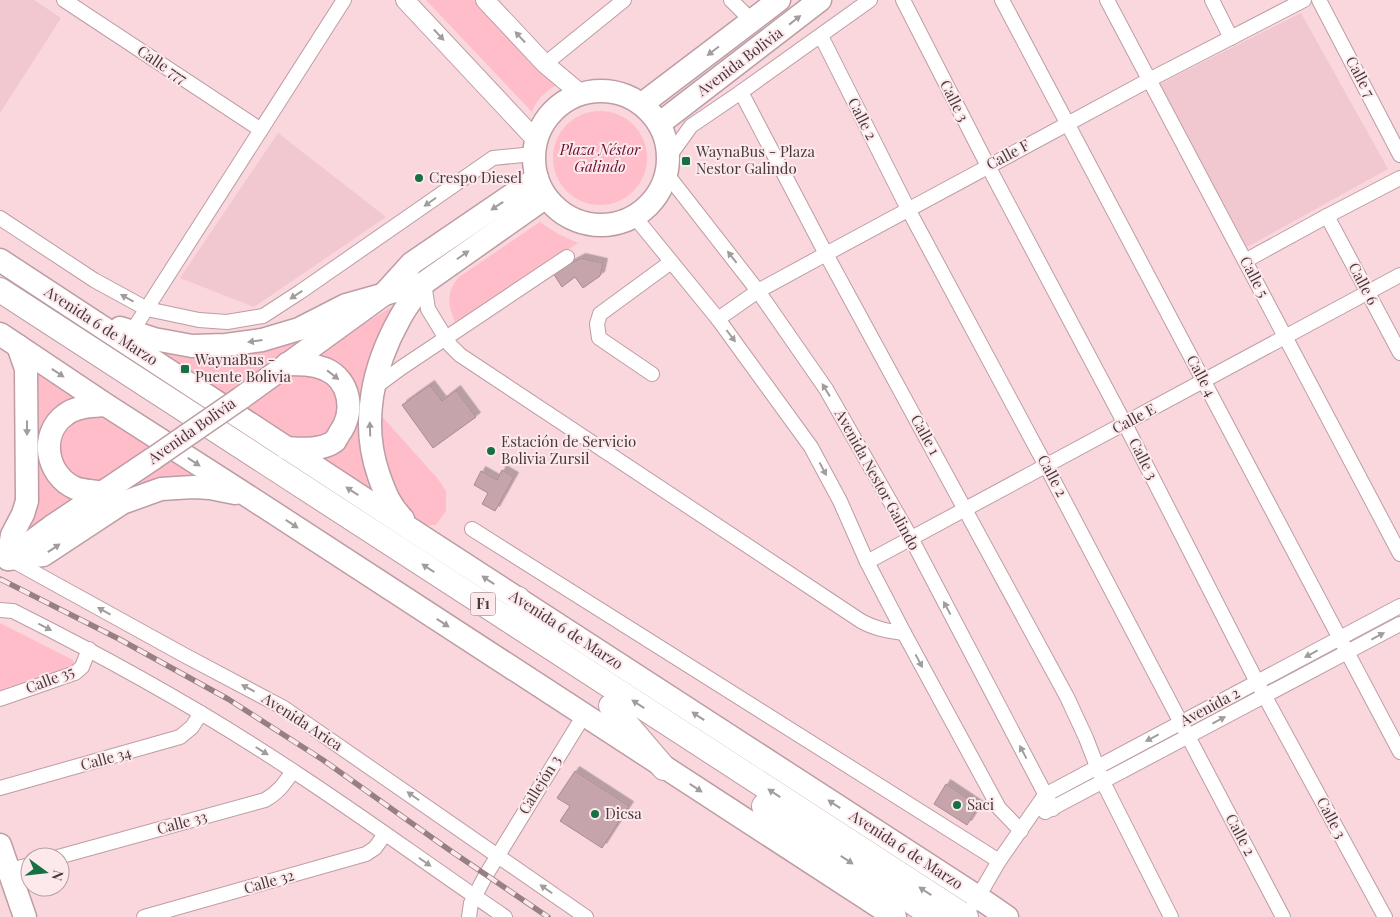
<svg xmlns="http://www.w3.org/2000/svg" width="1400" height="917" font-family="'Playfair Display',serif">
<style>
.built{fill:#f1c8cf}
.green{fill:#ffbdca}
.building{fill:#c5a5ab;stroke:#aa8b90;filter:url(#shadow)}
.lines{fill:none;stroke-linecap:round;stroke-linejoin:round}
.minor-casing{stroke:#bd9da3;stroke-width:16}
.tertiary-casing{stroke:#bd9da3;stroke-width:20}
.primary-casing{stroke:#bd9da3;stroke-width:25}
.trunk-casing{stroke:#bd9da3;stroke-width:26}
.minor{stroke:#fff;stroke-width:14}
.tertiary{stroke:#fff;stroke-width:18}
.primary{stroke:#fff;stroke-width:22}
.trunk{stroke:#fff;stroke-width:24}
.rail-casing{stroke:#978084;stroke-width:5.5}
.rail{stroke:#fde9ec;stroke-width:4;stroke-dasharray:11;stroke-linecap:butt}
.primary-bridge-casing{stroke:#bd9da3;stroke-width:25;stroke-linecap:butt}
.primary-bridge{stroke:#fff;stroke-width:22}
.oneway{fill:#a29c9d}
.poi-dot{fill:#157044;stroke:#fde9ec;stroke-width:2}
.labels{text-anchor:middle;stroke-width:4;stroke-linejoin:round;paint-order:stroke}
.shield{fill:#fde9ec;stroke:#7d6d70;stroke-width:1}
.shield-label{font-size:14px;font-weight:bold;fill:#46383b}
.street-label{font-size:15px;fill:#46383b;stroke:#fde9ec}
.park-label{font-size:15px;font-style:italic;fill:#6a0d2f;stroke:#fde9ec}
.poi-label{font-size:15px;fill:#46383b;stroke:#fde9ec;text-anchor:start}
</style>
<defs>
<filter id="shadow"><feDropShadow dx="4.5" dy="-4.5" stdDeviation="0" flood-color="#0004"/></filter>
</defs>
<rect width="100%" height="100%" fill="#f9d7dd"/>
<g class="built">
<path d="M0 0H34L61 18 0 113Z"/>
<path d="M1301 13 1388 169 1247 247 1160 84Z"/>
<path d="M278 133 386 217 254 307 180 278Z"/>
</g>
<g class="green">
<path d="M426 0H481L560 83C547 90 537 98 532 112Z"/>
<circle cx="600" cy="158" r="47"/>
<path d="M540 222 558 234 578 243 456 324C448 305 445 294 459 277Z"/>
<path d="M401 301 377 343 381 501 315 454 357 409 312 356Z"/>
<path d="M327 325 222 397 138 342Z"/>
<path d="M33 367 79 396C63 401 46 411 40 429 38 433 39 440 38 445L77 496 21 537 37 502 38 482 36 456Z"/>
<path d="M309 370 336 386 343 411 323 438 296 442 239 410 287 375Z"/>
<path d="M101 412 154 444 100 482H78L60 463 58 431 68 420Z"/>
<path d="M378 412 438 479 446 491V511L436 525H424L409 514 389 477 381 442Z"/>
<path d="M173 456 209 481 59 536Z"/>
<path d="M0 623 73 660 75 665 73 669 0 691Z"/>
</g>
<g class="building">
<path d="M581 258 603 263 600 276 583 288 575 277 562 287 553 273Z"/>
<path d="M430 385 442 401 456 390 476 417 433 448 402 405Z"/>
<path d="M502 470 514 477 495 511 482 504 488 493 474 485 481 471 497 480Z"/>
<path d="M575 771 629 806 602 848 560 821 570 806 557 798Z"/>
<path d="M946 784 979 806 967 825 934 804Z"/>
</g>
<g class="lines">
<defs>
<g id="minor">
<path d="M64 0 261 130"/>
<path d="M731 0 752 21"/>
<path d="M903 0 988 166 1125 424 1257 682 1385 917"/>
<path d="M1002 0 1400 752"/>
<path d="M1107 0 1400 554"/>
<path d="M1212 0 1231 38"/>
<path d="M1319 0 1400 155"/>
<path d="M821 36 908 209 1046 466 1283 917"/>
<path d="M545 64 624 0"/>
<path d="M741 92 826 254 1067 697 1086 738 1103 782 1171 917"/>
<path d="M668 158 691 126 741 92 870 0"/>
<path d="M666 173 758 291 826 389 911 538 1053 809"/>
<path d="M634 216 718 319 811 447 840 501 867 562 904 633 999 808 1021 831"/>
<path d="M1327 216 1400 353"/>
<path d="M0 218 94 280 147 309 199 320 227 322 263 316 300 292 493 158 534 154"/>
<path d="M1245 261 1327 216 1400 178"/>
<path d="M424 283 428 309 450 345 460 355 861 621C875 629 888 631 904 633"/>
<path d="M718 319 758 291 826 254 1149 80 1304 0"/>
<path d="M131 333 344 0"/>
<path d="M652 374 599 338 597 324 600 314 671 262"/>
<path d="M374 388 401 368 567 257"/>
<path d="M472 529 999 861"/>
<path d="M10 559 184 655 284 708 586 917"/>
<path d="M867 562 1400 275"/>
<path d="M0 610 13 611C109 659 203 711 293 771 365 818 434 869 505 917"/>
<path d="M0 699 75 673 82 667 89 649"/>
<path d="M0 788 180 737 192 727 201 713"/>
<path d="M1045 812 1400 624"/>
<path d="M58 857 265 800C279 792 284 784 293 771"/>
<path d="M9 870 30 865"/>
<path d="M974 904 999 861 1045 795 1400 606"/>
<path d="M144 917 366 854 375 848 385 834"/>
<path d="M469 917 471 903 486 875 584 715"/>
</g>
<g id="tertiary">
<path d="M405 0 536 140"/>
<path d="M485 0 545 64 581 94"/>
</g>
<g id="primary">
<circle cx="601" cy="158" r="67"/>
<path d="M642 104 779 0"/>
<path d="M659 124 820 0"/>
<path d="M0 260 418 534 978 897 1007 917"/>
<path d="M120 328 154 339 192 346 226 345 262 340 299 329 346 305 424 283 546 197"/>
<path d="M0 334 106 405 251 498 895 917"/>
<path d="M241 398 383 295 412 263 537 178"/>
<path d="M286 448C302 449 321 451 335 441 335 440 339 435 339 434 355 413 351 380 325 369 312 364 300 364 287 364"/>
<path d="M102 493C94 491 83 491 75 488 46 475 39 434 65 415 76 406 92 406 106 405"/>
<path d="M403 519C390 506 385 493 379 476 360 423 373 366 400 318 407 305 416 294 424 283"/>
<path d="M9 558 51 527 154 458"/>
<path d="M8 559 43 555 122 503 161 489 193 487 210 488 235 493"/>
<path d="M8 559 12 535 23 514 27 501 26 369 18 346"/>
<path d="M0 845 25 917"/>
</g>
<g id="trunk">
<path d="M0 290 966 917"/>
<path d="M518 599 549 640"/>
<path d="M611 706 664 768"/>
<path d="M764 806 935 917"/>
</g>
</defs>
<use href="#minor" class="minor-casing"/>
<use href="#tertiary" class="tertiary-casing"/>
<use href="#primary" class="primary-casing"/>
<use href="#trunk" class="trunk-casing"/>
<use href="#minor" class="minor"/>
<use href="#tertiary" class="tertiary"/>
<use href="#primary" class="primary"/>
<use href="#trunk" class="trunk"/>
<defs>
<path id="rail" d="M0 579 119 639 228 699 323 760 448 849 548 917"/>
</defs>
<use href="#rail" class="rail-casing"/>
<use href="#rail" class="rail"/>
<defs>
<path id="primary-bridge" d="M154 458 241 398"/>
</defs>
<use href="#primary-bridge" class="primary-bridge-casing"/>
<use href="#primary-bridge" class="primary-bridge"/>
</g>
<defs><path id="oneway-solid" d="M-6-.8H1V-3.2L6.5 0L1 3.2V.8H-6Z" transform="scale(1.25)"/></defs>
<g class="oneway">
<use href="#oneway-solid" transform="translate(795 20) rotate(-38)"/>
<use href="#oneway-solid" transform="translate(439 35) rotate(47)"/>
<use href="#oneway-solid" transform="translate(520 37) rotate(-133)"/>
<use href="#oneway-solid" transform="translate(713 51) rotate(143)"/>
<use href="#oneway-solid" transform="translate(430 202) rotate(145)"/>
<use href="#oneway-solid" transform="translate(497 206) rotate(146)"/>
<use href="#oneway-solid" transform="translate(463 255) rotate(-35)"/>
<use href="#oneway-solid" transform="translate(732 257) rotate(-128)"/>
<use href="#oneway-solid" transform="translate(296 295) rotate(147)"/>
<use href="#oneway-solid" transform="translate(127 298) rotate(-151)"/>
<use href="#oneway-solid" transform="translate(731 336) rotate(53)"/>
<use href="#oneway-solid" transform="translate(255 341) rotate(172)"/>
<use href="#oneway-solid" transform="translate(58 373) rotate(34)"/>
<use href="#oneway-solid" transform="translate(333 375) rotate(38)"/>
<use href="#oneway-solid" transform="translate(826 390) rotate(-122)"/>
<use href="#oneway-solid" transform="translate(27 428) rotate(90)"/>
<use href="#oneway-solid" transform="translate(370 429) rotate(-92)"/>
<use href="#oneway-solid" transform="translate(194 462) rotate(33)"/>
<use href="#oneway-solid" transform="translate(823 469) rotate(62)"/>
<use href="#oneway-solid" transform="translate(352 491) rotate(-147)"/>
<use href="#oneway-solid" transform="translate(292 524) rotate(33)"/>
<use href="#oneway-solid" transform="translate(54 548) rotate(-34)"/>
<use href="#oneway-solid" transform="translate(428 568) rotate(-147)"/>
<use href="#oneway-solid" transform="translate(488 580) rotate(-147)"/>
<use href="#oneway-solid" transform="translate(947 608) rotate(-118)"/>
<use href="#oneway-solid" transform="translate(104 611) rotate(-151)"/>
<use href="#oneway-solid" transform="translate(443 623) rotate(33)"/>
<use href="#oneway-solid" transform="translate(45 627) rotate(27)"/>
<use href="#oneway-solid" transform="translate(1378 636) rotate(-28)"/>
<use href="#oneway-solid" transform="translate(1311 654) rotate(152)"/>
<use href="#oneway-solid" transform="translate(919 661) rotate(62)"/>
<use href="#oneway-solid" transform="translate(248 688) rotate(-152)"/>
<use href="#oneway-solid" transform="translate(638 704) rotate(-147)"/>
<use href="#oneway-solid" transform="translate(698 716) rotate(-147)"/>
<use href="#oneway-solid" transform="translate(1219 720) rotate(-28)"/>
<use href="#oneway-solid" transform="translate(1152 738) rotate(152)"/>
<use href="#oneway-solid" transform="translate(262 751) rotate(32)"/>
<use href="#oneway-solid" transform="translate(1023 752) rotate(-118)"/>
<use href="#oneway-solid" transform="translate(696 788) rotate(33)"/>
<use href="#oneway-solid" transform="translate(774 793) rotate(-147)"/>
<use href="#oneway-solid" transform="translate(413 796) rotate(-145)"/>
<use href="#oneway-solid" transform="translate(834 804) rotate(-147)"/>
<use href="#oneway-solid" transform="translate(847 860) rotate(33)"/>
<use href="#oneway-solid" transform="translate(425 862) rotate(35)"/>
<use href="#oneway-solid" transform="translate(546 889) rotate(-145)"/>
<use href="#oneway-solid" transform="translate(925 891) rotate(-147)"/>
</g>
<g class="poi-dot">
<rect x="681" y="156" width="10" height="10" rx="2.5"/>
<circle cx="419" cy="178" r="5"/>
<rect x="180" y="364" width="10" height="10" rx="2.5"/>
<circle cx="491" cy="451" r="5"/>
<circle cx="957" cy="805" r="5"/>
<circle cx="595" cy="814" r="5"/>
</g>
<g class="labels">
<rect class="shield" x="470.5" y="592.5" width="25" height="23" rx="4"/>
<g class="shield-label">
<text x="483" y="609">F1</text>
</g>
<g class="street-label">
<text transform="translate(740 62) rotate(-37)" y="5">Avenida Bolivia</text>
<text transform="translate(162 65) rotate(34)" y="5">Calle 777</text>
<text transform="translate(1360 77) rotate(62)" y="5">Calle 7</text>
<text transform="translate(954 101) rotate(63)" y="5">Calle 3</text>
<text transform="translate(862 119) rotate(63)" y="5">Calle 2</text>
<text transform="translate(1008 155) rotate(-28)" y="5">Calle F</text>
<text transform="translate(1254 277) rotate(62)" y="5">Calle 5</text>
<text transform="translate(1363 284) rotate(62)" y="5">Calle 6</text>
<text transform="translate(101 326) rotate(33)" y="5">Avenida 6 de Marzo</text>
<text transform="translate(1201 376) rotate(62)" y="5">Calle 4</text>
<text transform="translate(1134 419) rotate(-28)" y="5">Calle E</text>
<text transform="translate(192 431) rotate(-35)" y="5">Avenida Bolivia</text>
<text transform="translate(925 435) rotate(61)" y="5">Calle 1</text>
<text transform="translate(1143 459) rotate(63)" y="5">Calle 3</text>
<text transform="translate(1052 476) rotate(62)" y="5">Calle 2</text>
<text transform="translate(877 480) rotate(61)" y="5">Avenida Nestor Galindo</text>
<text transform="translate(566 630) rotate(33)" y="5">Avenida 6 de Marzo</text>
<text transform="translate(50 680) rotate(-21)" y="5">Calle 35</text>
<text transform="translate(1210 707) rotate(-28)" y="5">Avenida 2</text>
<text transform="translate(302 722) rotate(33)" y="5">Avenida Arica</text>
<text transform="translate(106 759) rotate(-15)" y="5">Calle 34</text>
<text transform="translate(540 785) rotate(-58)" y="5">Callejón 3</text>
<text transform="translate(1331 818) rotate(62)" y="5">Calle 3</text>
<text transform="translate(182 823) rotate(-15)" y="5">Calle 33</text>
<text transform="translate(1240 835) rotate(62)" y="5">Calle 2</text>
<text transform="translate(906 850) rotate(33)" y="5">Avenida 6 de Marzo</text>
<text transform="translate(269 882) rotate(-16)" y="5">Calle 32</text>
</g>
<g class="park-label">
<text x="600" y="155">Plaza Néstor<tspan x="600" dy="17">Galindo</tspan></text>
</g>
<g class="poi-label">
<text x="696" y="157">WaynaBus - Plaza<tspan x="696" dy="17">Nestor Galindo</tspan></text>
<text x="429" y="183">Crespo Diesel</text>
<text x="195" y="365">WaynaBus -<tspan x="195" dy="17">Puente Bolivia</tspan></text>
<text x="501" y="447">Estación de Servicio<tspan x="501" dy="17">Bolivia Zursil</tspan></text>
<text x="967" y="810">Saci</text>
<text x="605" y="819">Dicsa</text>
</g>
</g>
<g transform="translate(45 872) rotate(105)"><circle r="24" fill="#fde9ec" stroke="#b4a2a5"/>
<path d="M0-4L9 19L0 12L-9 19Z" fill="#157044"/>
<text y="-8" font-size="14" font-weight="bold" text-anchor="middle" fill="#46383b">N</text>
</g>
</svg>
